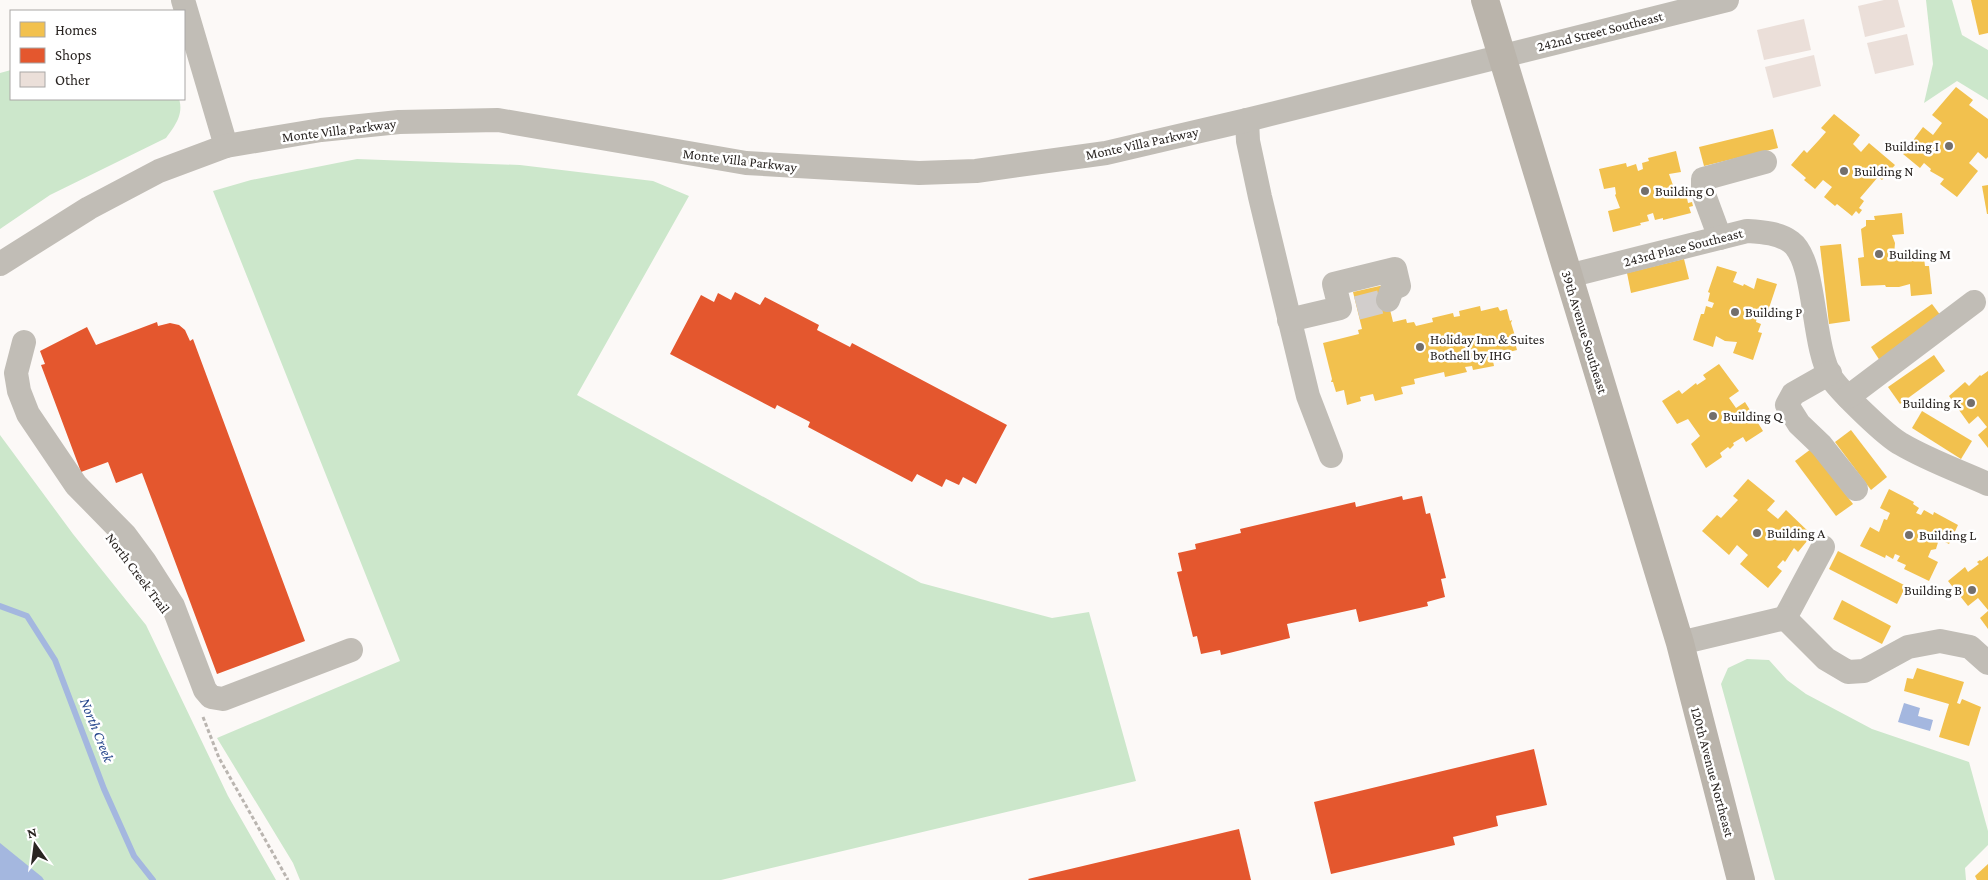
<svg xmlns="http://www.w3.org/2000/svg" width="1988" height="880" font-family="'Crimson Pro',serif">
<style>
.green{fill:#cce7cb}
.water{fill:#a4b7df}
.homes{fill:#f2c14e}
.shops{fill:#e4572e}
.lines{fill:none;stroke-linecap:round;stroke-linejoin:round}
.stream{stroke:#a4b7df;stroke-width:6}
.building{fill:#ebdfd9}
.minor-tunnel{stroke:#d2cecc;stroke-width:24;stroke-dasharray:24 12;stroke-linecap:butt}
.path{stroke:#bab5b0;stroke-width:3;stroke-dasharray:4 2.5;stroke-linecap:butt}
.minor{stroke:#c1bdb6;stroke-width:24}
.major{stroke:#bab4ab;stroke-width:28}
.poi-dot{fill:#736f6c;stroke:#fff;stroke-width:2}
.labels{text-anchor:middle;stroke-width:5;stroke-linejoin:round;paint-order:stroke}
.street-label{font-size:14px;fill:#292421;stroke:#fff}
.poi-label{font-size:14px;fill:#292421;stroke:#fff;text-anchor:start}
.water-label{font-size:15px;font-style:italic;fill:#26468c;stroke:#fff}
</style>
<rect width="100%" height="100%" fill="#fcf9f7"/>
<g class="green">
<path d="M1926 0H1952L1962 35 1988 50V100L1957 81 1924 103 1933 64Z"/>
<path d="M11 70V99H179C184 114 175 126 166 138L50 195 0 229V73Z"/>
<path d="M357 159 520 165 653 181 689 196 577 395 921 583 1052 618 1089 612 1136 781 721 880H300L293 863 217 738 400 661 213 191 251 180Z"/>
<path d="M0 435 73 534 146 625 228 796 276 880H0Z"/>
<path d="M1747 659 1769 660 1787 680 1806 694 1872 729 1969 762 1988 831V845L1965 868 1966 880H1775L1721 684 1728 668Z"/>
</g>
<g class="water">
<path d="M1904 703 1920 708 1918 716 1933 720 1930 731 1898 722Z"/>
<path d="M0 843 42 877 44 880H0Z"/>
</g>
<g class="homes">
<path d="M1971 0H1988V33L1979 35Z"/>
<path d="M1956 87 1973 100 1969 105 1988 119V157L1986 159 1978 152 1969 163 1978 171 1957 197 1940 184 1944 179 1930 171 1931 169 1924 163 1920 168 1903 154 1923 127 1933 135 1942 123 1932 115Z"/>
<path d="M1834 114 1860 135 1853 144 1861 152 1869 143 1895 165 1882 180 1878 177 1860 198 1864 201 1859 208 1862 210 1859 214 1856 211 1852 216 1837 204 1835 206 1824 197 1832 187 1823 180 1815 189 1804 180 1806 178 1791 165 1804 150 1807 153 1819 140 1826 132 1821 128Z"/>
<path d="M1773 129 1778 148 1704 166 1699 147Z"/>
<path d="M1676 151 1681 172 1669 174 1674 188V196L1686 193 1688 203 1692 202 1693 206 1689 207 1691 213 1663 220V218L1655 220 1653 213 1647 215 1649 221 1640 223 1641 225 1613 232 1608 211 1620 208 1615 195 1616 194 1615 187 1604 189 1599 169 1626 163 1627 167 1636 164 1638 171 1643 169 1642 163 1649 161 1648 158Z"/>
<path d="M1988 185V214H1987L1982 186Z"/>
<path d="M1902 213 1904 234 1892 235 1895 243 1894 255 1916 253 1918 259 1924 258 1925 266H1929L1932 294 1911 296 1910 284 1899 287H1886L1885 285 1861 286 1858 258 1864 257 1861 229 1866 226V220H1875L1874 216Z"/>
<path d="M1841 244 1850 321 1829 324 1820 246Z"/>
<path d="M1684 259 1689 279 1631 293 1627 273Z"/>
<path d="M1717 266 1737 272 1733 282 1743 286 1744 284 1754 289 1757 278 1777 284 1768 311 1766 310 1763 318 1757 317 1756 322 1761 324 1758 332 1762 333 1753 360 1733 353 1737 342 1725 341 1716 336 1713 347 1693 340 1701 314H1704L1706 306 1712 308 1714 303 1708 301 1710 293 1708 292Z"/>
<path d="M1384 285 1393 322 1406 319 1407 323 1414 322 1416 326 1433 322 1432 318 1453 313 1454 317 1460 316 1459 311 1480 306 1481 311 1498 307 1500 311 1507 309 1510 321 1512 320 1511 323 1516 339H1514L1517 350 1509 352 1510 357 1493 361 1494 366 1473 370 1472 366 1465 367 1467 372 1445 377 1444 372 1414 379 1415 384 1401 387 1403 394 1375 401 1373 394 1360 397 1361 401 1347 405 1344 390 1336 392 1333 382H1331L1332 379 1323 343 1359 334 1358 330 1362 329 1353 292Z"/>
<path d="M1932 304 1944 320 1882 364 1871 347Z"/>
<path d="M1934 355 1945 371 1900 404 1888 387Z"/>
<path d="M1719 364 1739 391 1729 398 1736 408 1745 402 1763 431 1746 442 1743 437 1733 443 1734 445 1730 449 1728 447 1720 453 1722 457 1706 468 1691 444 1700 436 1688 419 1677 424 1662 401 1679 390 1682 394 1696 383 1697 385 1706 379 1703 375Z"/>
<path d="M1988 371V448L1978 435 1987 427 1978 416 1969 424 1949 396 1965 382 1969 386 1980 375 1981 376Z"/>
<path d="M1922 411 1972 441 1961 459 1912 428Z"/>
<path d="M1851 430 1887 477 1871 490 1835 442Z"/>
<path d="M1811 449 1853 504 1836 516 1795 461Z"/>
<path d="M1748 479 1775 501 1767 510 1778 519 1786 510 1812 535 1798 552 1794 548 1785 562 1783 560 1777 567 1782 571 1768 588 1740 564 1748 555 1737 545 1729 555 1702 531 1717 515 1721 518 1738 500 1733 496Z"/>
<path d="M1889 489 1914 502 1913 504 1919 508 1916 513 1921 515 1924 510 1933 515 1934 512 1958 525 1949 544 1939 539 1936 549 1931 550 1928 557 1938 562 1929 581 1904 569 1906 565 1897 561 1900 556 1895 554 1893 559 1886 555 1885 558 1860 546 1870 527 1879 532 1884 519 1887 520 1890 513 1880 508Z"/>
<path d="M1838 551 1906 586 1897 604 1829 569Z"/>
<path d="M1988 556V610L1978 598 1968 606 1948 581 1965 567 1968 572 1979 564 1977 562 1980 560 1981 561Z"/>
<path d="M1842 600 1891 626 1882 644 1833 619Z"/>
<path d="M1988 611V629L1980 618Z"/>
<path d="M1917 668 1964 682 1957 703 1960 704 1962 699 1981 707 1969 746 1939 737 1949 704 1904 691 1907 678 1913 679Z"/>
<path d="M1988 864V880H1977L1975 876Z"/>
</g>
<g class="shops">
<path d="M735 292 760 305 765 297 819 325 817 330 850 347 852 343 1007 425 976 484 963 477 959 485 946 479 942 487 917 474 912 482 808 427 810 422 777 405 775 409 670 354 701 295 714 302 718 293 731 300Z"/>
<path d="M157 322 158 326 170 323 179 325 185 330 190 341 193 339 305 641 217 674 142 473 116 483 108 462 81 472 41 365 45 364 40 351 87 327 96 345Z"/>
<path d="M1402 496 1403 500 1422 496 1426 514 1430 513 1446 578 1441 579 1445 597 1427 602 1428 606 1359 622 1356 609 1287 624 1290 638 1221 655 1220 650 1201 654 1197 636 1193 637 1177 572 1182 571 1178 553 1196 549 1195 544 1241 533 1240 529 1355 502 1356 507Z"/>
<path d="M1534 749 1547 805 1496 816 1498 826 1453 837 1455 845 1331 874 1314 802Z"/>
<path d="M1239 829 1251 880H1029L1028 879Z"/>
</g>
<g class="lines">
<path class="stream" d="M0 606 27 616 55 660 104 789 134 856 153 880"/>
</g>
<g class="building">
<path d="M1884 0H1898L1905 27 1865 37 1858 6Z"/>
<path d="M1804 19 1811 50 1764 60 1757 30Z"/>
<path d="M1907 34 1914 65 1875 74 1867 43Z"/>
<path d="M1814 55 1821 86 1773 98 1765 67Z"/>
</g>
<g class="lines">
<path class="minor-tunnel" d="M1357 308 1388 300"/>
<path class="path" d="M203 717 219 758 288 880"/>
<g class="minor">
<path d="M183 0 226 146"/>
<path d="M1247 120 1248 141 1260 197 1308 396 1331 456"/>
<path d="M1720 238 1703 192V179L1765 162"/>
<path d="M0 264 89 208 159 171 226 146 321 130 399 122 498 120 746 163 919 173 976 171 1106 153 1247 120 1727 0"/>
<path d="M1568 276 1747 231C1762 232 1779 233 1791 242 1817 261 1811 346 1832 379 1842 393 1886 436 1901 444 1928 460 1959 471 1988 484"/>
<path d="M1289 320 1340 308 1334 284 1395 269 1399 286 1393 287 1388 300"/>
<path d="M24 342 16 373 19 391 28 414 76 485 125 535 145 562 173 606 205 690 211 697 223 699 351 650"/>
<path d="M1830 373 1793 394 1787 405 1799 424 1821 445 1856 489"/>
<path d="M1848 397 1974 302"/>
<path d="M1785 618 1823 547"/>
<path d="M1680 643 1785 618 1826 659 1848 672 1864 671 1908 647 1940 641 1970 647 1988 663"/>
</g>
<path class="major" d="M1485 0 1680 643 1741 880"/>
</g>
<g class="poi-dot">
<circle cx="1949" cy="146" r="5"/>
<circle cx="1844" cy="171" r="5"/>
<circle cx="1645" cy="191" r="5"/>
<circle cx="1879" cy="254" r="5"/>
<circle cx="1735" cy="312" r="5"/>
<circle cx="1420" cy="347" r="5"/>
<circle cx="1971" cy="403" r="5"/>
<circle cx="1713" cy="416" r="5"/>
<circle cx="1757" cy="533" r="5"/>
<circle cx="1909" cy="535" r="5"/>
<circle cx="1972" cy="590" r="5"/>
</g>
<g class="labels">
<g class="street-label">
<text transform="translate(1600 31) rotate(-14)" y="5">242nd Street Southeast</text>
<text transform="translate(339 130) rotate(-7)" y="5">Monte Villa Parkway</text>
<text transform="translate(1142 143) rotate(-12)" y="5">Monte Villa Parkway</text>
<text transform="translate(740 160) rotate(7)" y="5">Monte Villa Parkway</text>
<text transform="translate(1683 247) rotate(-14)" y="5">243rd Place Southeast</text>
<text transform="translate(1585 332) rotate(73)" y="5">39th Avenue Southeast</text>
<text transform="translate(138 573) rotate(53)" y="5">North Creek Trail</text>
<text transform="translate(1713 772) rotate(75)" y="5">120th Avenue Northeast</text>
</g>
<g class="poi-label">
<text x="1939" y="151" text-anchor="end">Building I</text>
<text x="1854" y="176">Building N</text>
<text x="1655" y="196">Building O</text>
<text x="1889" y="259">Building M</text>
<text x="1745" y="317">Building P</text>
<text x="1430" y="344">Holiday Inn &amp; Suites<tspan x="1430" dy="16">Bothell by IHG</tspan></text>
<text x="1961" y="408" text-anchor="end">Building K</text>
<text x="1723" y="421">Building Q</text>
<text x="1767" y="538">Building A</text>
<text x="1919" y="540">Building L</text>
<text x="1962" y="595" text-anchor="end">Building B</text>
</g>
<g class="water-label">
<text transform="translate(97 730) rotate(68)" y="5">North Creek</text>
</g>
</g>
<rect x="10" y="10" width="175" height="90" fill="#ffffff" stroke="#a9a7a6"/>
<rect x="20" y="22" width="25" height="15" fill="#f2c14e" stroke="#a9a7a6"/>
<text x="55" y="35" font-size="15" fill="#292421">Homes</text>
<rect x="20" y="48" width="25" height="15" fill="#e4572e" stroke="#a9a7a6"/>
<text x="55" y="60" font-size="15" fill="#292421">Shops</text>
<rect x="20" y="72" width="25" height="15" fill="#ebdfd9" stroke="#a9a7a6"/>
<text x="55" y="85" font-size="15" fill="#292421">Other</text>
<g transform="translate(35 845) rotate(346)" stroke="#ffffff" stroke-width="4" paint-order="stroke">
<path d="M0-4L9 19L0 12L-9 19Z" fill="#292421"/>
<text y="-8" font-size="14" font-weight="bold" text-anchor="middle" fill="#292421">N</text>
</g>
</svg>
